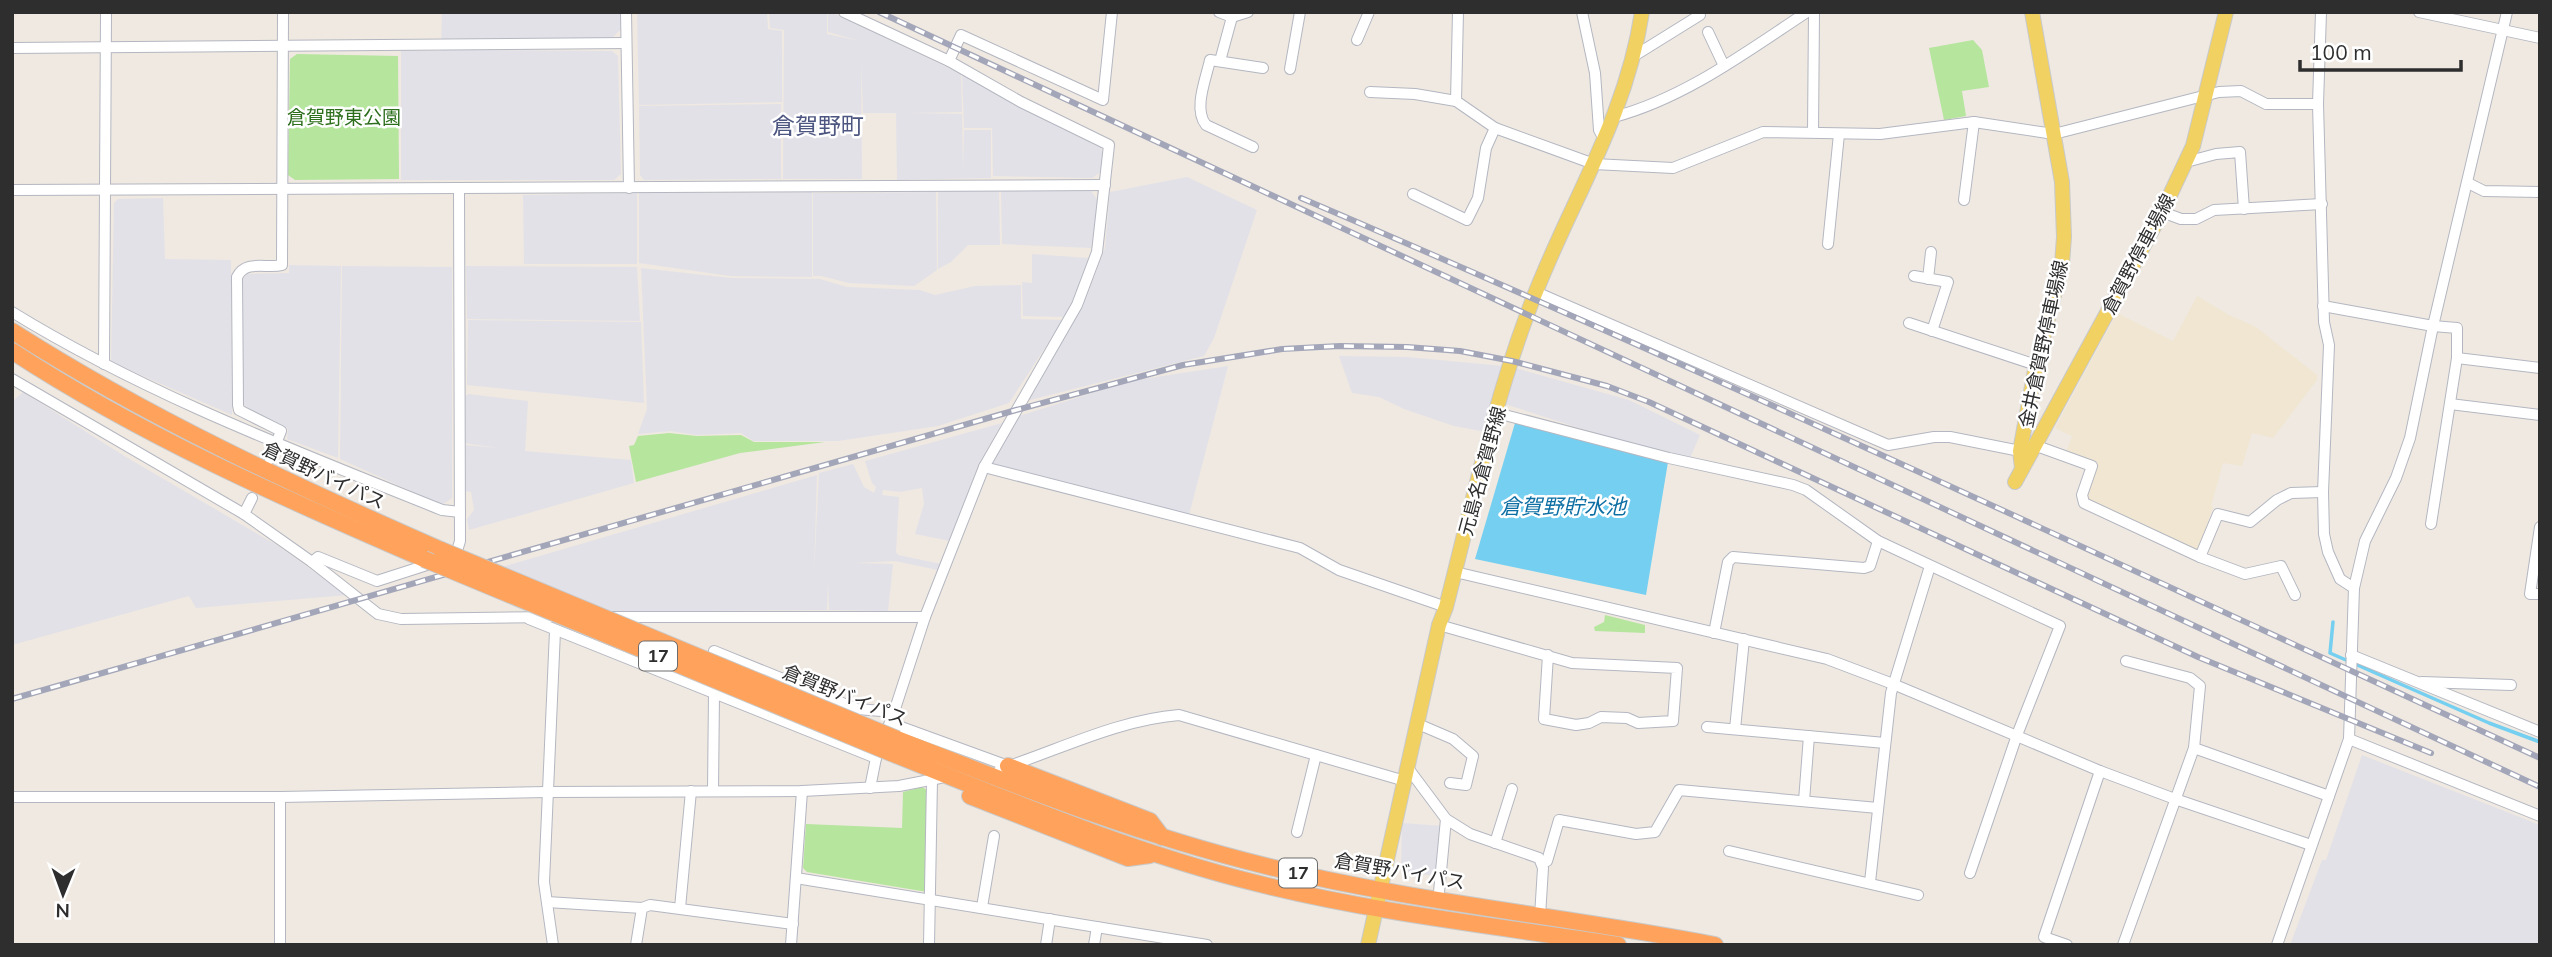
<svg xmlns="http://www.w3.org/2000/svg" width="2552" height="957" font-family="Mulish,'Noto Sans JP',sans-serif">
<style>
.industrial{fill:#e3e1e8}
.education{fill:#f0e6d1}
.green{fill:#b6e59e}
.water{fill:#75cff0}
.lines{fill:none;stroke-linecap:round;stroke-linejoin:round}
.stream{stroke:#75cff0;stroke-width:3.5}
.minor-casing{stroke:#b4b7c1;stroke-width:12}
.major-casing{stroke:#c9c9c9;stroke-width:16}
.highway-casing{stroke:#c9c9c9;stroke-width:18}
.minor{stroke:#fff;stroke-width:10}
.major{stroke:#f2d163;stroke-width:14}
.highway{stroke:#ffa35c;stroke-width:16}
.rail-casing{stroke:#a3a6b8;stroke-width:6}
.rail{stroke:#fff;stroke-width:3.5;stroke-dasharray:10;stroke-linecap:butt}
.highway-bridge-casing{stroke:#c9c9c9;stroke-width:18;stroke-linecap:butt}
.highway-bridge{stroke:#ffa35c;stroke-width:16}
.labels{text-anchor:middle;stroke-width:5;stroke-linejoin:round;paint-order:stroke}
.shield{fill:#fff;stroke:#6d6d6d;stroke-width:2}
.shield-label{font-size:18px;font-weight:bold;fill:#2e2e2e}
.park-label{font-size:19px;fill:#2c6e1b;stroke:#fff}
.street-label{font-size:19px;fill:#2e2e2e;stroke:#fff}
.water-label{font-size:21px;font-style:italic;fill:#0d6fa3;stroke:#fff}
.quarter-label{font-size:23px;fill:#4d5680;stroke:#fff}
</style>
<rect width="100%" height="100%" fill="#efe9e1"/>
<g class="industrial">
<path d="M442 12H621L622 28 612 38 471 39V50L612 51 618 56 621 174 614 180H401V51H441Z"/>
<path d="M637 12H767L768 29 782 31V102L639 105Z"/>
<path d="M769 12H827V34L860 41 828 32V12H831L961 74 962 112 911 113 962 114 963 170 964 130H991V178L897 180 896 113H863L861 61 862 179H783L784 30 770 28Z"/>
<path d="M962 74 1015 105 1100 145 1103 155 1101 172 1092 178 993 176 992 128H964Z"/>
<path d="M781 104V179L644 180 640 175 639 106Z"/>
<path d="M1187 177 1257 210 1214 338 1204 356 1026 401 1089 290 1105 248 1110 192Z"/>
<path d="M938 191H999L1000 245H968L951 262 938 269Z"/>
<path d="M1001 191H1091L1098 201 1091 248 1002 244Z"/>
<path d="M812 192V277L730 276 639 263V193Z"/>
<path d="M936 192 937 270 914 286 849 283 821 276H813V193Z"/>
<path d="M637 193V264H524L523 195Z"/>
<path d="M163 198 165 259 231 260 232 415 111 362 114 203 118 199Z"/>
<path d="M1032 254 1088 258 1080 288 1064 317 1023 316 1022 282 1032 283Z"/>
<path d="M289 265 341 266 338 458 287 439 288 429 248 411 243 402 242 280 247 274 289 273Z"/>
<path d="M342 266 452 267V498L442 505 340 459Z"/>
<path d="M466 266 637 267 640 321 467 319Z"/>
<path d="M641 268 731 278 820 279 847 287 920 290 935 295 975 286 1021 285V319L1063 320 1009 403 938 426 838 441H753L741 433 697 435 670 431 638 434 647 409Z"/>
<path d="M468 320 641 322 644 403 467 385Z"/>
<path d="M1339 356 1407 357 1503 366 1486 432 1454 426 1404 409 1379 397 1352 393Z"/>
<path d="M1228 366 1189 515 990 464 1016 417 1130 381Z"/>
<path d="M1515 368 1629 400 1700 435 1690 458 1601 435 1505 404Z"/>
<path d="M23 392 126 457 275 544 347 595 196 608 189 596 12 645V402Z"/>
<path d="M468 394 528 401 525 451 631 460 634 483 469 530 467 519 474 510 471 492 464 491 465 445 499 448 464 443V398Z"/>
<path d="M1002 423 978 465 950 541 915 534 924 504 922 488 900 492 883 490 882 495 899 497 896 552 898 555 941 564 938 570 895 561 855 563 893 564 888 611 829 610 828 581 827 610 612 612 502 567 817 475 814 574 819 473 853 464 864 487 874 493 876 487 872 483 865 461Z"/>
<path d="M2362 755 2540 825V945H2290L2322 860H2326Z"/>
<path d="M1402 823 1443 826 1437 876 1404 872 1401 866Z"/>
</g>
<path class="education" d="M2197 296 2229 315 2256 327 2317 375V380L2273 438 2252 433 2242 466 2223 463 2211 506 2213 507 2199 549 2196 550 2086 498 2096 464 2066 453 2072 436 2055 428 2117 313 2173 341Z"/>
<g class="green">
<path d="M1973 40 1982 50 1989 87 1962 91 1966 116 1944 120 1929 48Z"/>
<path d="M297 54 398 56 399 179 295 180 288 175 290 59Z"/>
<path d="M669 433 697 436 741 435 754 442H825L740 453 636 482 629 446 634 445 638 436Z"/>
<path d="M1605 615 1645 625V633L1595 631 1594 627 1604 622Z"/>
<path d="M922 787 930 792 927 892 807 872 803 868 806 824 902 828 903 792Z"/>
</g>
<path class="water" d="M1515 423 1668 462 1646 595 1475 559Z"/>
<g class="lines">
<path class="stream" d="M2333 622 2330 653 2489 723 2540 742"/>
<defs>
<g id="minor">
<path d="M626 12 629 188"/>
<path d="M844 12 949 61 1021 102 1109 145 1097 252 1077 305 984 467 925 617 894 712 876 758 870 788"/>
<path d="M1219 12 1232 17 1248 12"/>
<path d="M1458 12 1456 101 1495 128 1594 164 1673 168 1763 132 1880 134 1974 122 2054 134 2219 92 2241 91 2266 104H2318"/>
<path d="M1582 12 1595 73 1599 130 1605 141"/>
<path d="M2321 12 2318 104 2324 322 2329 345 2323 492 2324 534 2328 552 2340 579 2354 588"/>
<path d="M2419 12 2540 38"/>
<path d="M1708 32 1724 66"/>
<path d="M1357 40 1369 12"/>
<path d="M12 48 626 43"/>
<path d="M1634 56 1700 15"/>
<path d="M949 61 961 35 1103 100 1112 12"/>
<path d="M1220 61 1232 17"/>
<path d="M1290 69 1300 12"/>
<path d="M1370 92 1415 94 1456 101"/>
<path d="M1614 117C1685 98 1746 52 1807 12"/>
<path d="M1813 132 1814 12"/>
<path d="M1253 147 1206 125C1193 109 1206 79 1210 60L1263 68"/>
<path d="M2186 162 2216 154 2240 152 2244 209"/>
<path d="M2468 183 2484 191 2540 192"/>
<path d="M12 190 1105 185"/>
<path d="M1413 194 1467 220 1478 198 1486 148 1495 128"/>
<path d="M1964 200 1974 122"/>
<path d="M2162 212 2181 219H2196L2214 210 2322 204"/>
<path d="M1828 244 1839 134"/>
<path d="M1914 276 1948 282 1932 331"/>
<path d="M1928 279 1931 252"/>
<path d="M1536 292 1888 445 1934 437H1950L2020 451"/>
<path d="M2323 306 2433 326 2457 328V358L2431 524"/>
<path d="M12 312C147 395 296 451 442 510L460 512"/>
<path d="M1909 323 2036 365"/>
<path d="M2457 358 2540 368"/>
<path d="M104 364 106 12"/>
<path d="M12 379 244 514 312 562 378 614 401 619 555 617"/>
<path d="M2450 404 2540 415"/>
<path d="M1497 413 1669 458 1793 485 1806 490 1878 541 2060 626 2017 735 1970 873"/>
<path d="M2034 445 2092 466 2082 495 2084 503 2200 557 2218 514 2250 522 2277 500 2291 493 2323 492"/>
<path d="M270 459 281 431 239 410 238 405 237 277C246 259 267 269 282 265L283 12"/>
<path d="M984 467 1300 548 1339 570 1446 607"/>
<path d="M244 514 252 498"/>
<path d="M2540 527 2530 594H2540"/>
<path d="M451 556 456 554 460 541 459 189"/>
<path d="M2200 557 2245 574 2281 566 2295 595"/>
<path d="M312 562 318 557 377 581 433 563"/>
<path d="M1455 572 1827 659 1893 684 2100 771 2175 799 2311 845"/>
<path d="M609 617H925"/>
<path d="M529 619 876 758"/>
<path d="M1439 625 1572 663 1677 668 1673 721 1638 723 1627 718 1601 717 1589 723 1576 725 1544 719 1548 655"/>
<path d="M1714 633 1728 562 1733 557 1864 568 1870 566 1878 541"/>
<path d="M714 651 857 709 894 712"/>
<path d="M2351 655 2540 732"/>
<path d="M2422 682 2511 685"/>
<path d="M890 723 1008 766"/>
<path d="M1418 724 1453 739 1473 756 1466 785 1450 783"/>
<path d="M1707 727 1885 743"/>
<path d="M1735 729 1744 639"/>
<path d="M2349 739 2540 816"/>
<path d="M2194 748 2329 796"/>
<path d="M1408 768 1446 819 1470 834 1539 858 1543 868 1540 916"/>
<path d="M1000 769C1059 750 1117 720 1179 715L1405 781"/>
<path d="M713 791 714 693"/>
<path d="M12 797H280L547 792 802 791 899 786 940 778"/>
<path d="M1804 801 1809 736"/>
<path d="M1297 832 1316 755"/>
<path d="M1495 843 1512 789"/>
<path d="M1729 851 1918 895"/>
<path d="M1542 863 1547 861 1559 820 1636 834 1655 832 1679 790 1878 808"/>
<path d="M796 878 1207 945"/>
<path d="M1870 882 1891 693 1930 566"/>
<path d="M1439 892 1446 819"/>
<path d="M547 902 642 908"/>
<path d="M982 907 994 836"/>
<path d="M680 908 691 791"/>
<path d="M280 945V797"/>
<path d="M553 945 544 882 555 631"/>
<path d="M636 945 642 908 650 905 793 924"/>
<path d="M791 945 802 791"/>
<path d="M929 945 932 780"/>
<path d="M1046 945 1050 919"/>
<path d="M1094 945 1097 927"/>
<path d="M2067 945 2044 937 2100 771"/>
<path d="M2123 945 2194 748 2200 686 2190 678 2126 661"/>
<path d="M2277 945 2349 739 2354 588 2365 541 2396 478 2410 438 2433 326 2507 12"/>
</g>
<g id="major">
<path d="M2022 468 2020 451 2036 365 2062 264 2064 237 2062 182 2032 12"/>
<path d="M2015 482 2162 212 2193 146 2226 12"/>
<path d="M1368 945 1439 625 1446 607C1471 510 1492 409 1527 315 1564 211 1625 125 1642 12"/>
</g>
<g id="highway">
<path d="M12 331C148 418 293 485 441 550"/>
<path d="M12 351C142 436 283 498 424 559"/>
<path d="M897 739C1017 786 1136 834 1262 865 1411 902 1564 916 1715 945"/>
<path d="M891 753C1011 801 1131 852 1256 883 1375 913 1497 926 1618 945"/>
<path d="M1008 766 1150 821 1162 837"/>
<path d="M970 796 1128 858 1150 855"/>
</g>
</defs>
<use href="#minor" class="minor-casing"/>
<use href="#major" class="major-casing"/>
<use href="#highway" class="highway-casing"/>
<use href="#minor" class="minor"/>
<use href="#major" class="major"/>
<use href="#highway" class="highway"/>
<defs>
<g id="rail">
<path d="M879 12 2540 787"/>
<path d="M1301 198C1718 376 2128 568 2540 758"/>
<path d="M12 699 1016 410 1183 365 1282 349 1340 346 1407 347 1460 351 1512 361 1607 386 1649 402 2198 657 2431 753"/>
</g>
</defs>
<use href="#rail" class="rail-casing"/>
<use href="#rail" class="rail"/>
<defs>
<g id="highway-bridge">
<path d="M441 550 897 739"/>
<path d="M424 559 891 753"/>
</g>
</defs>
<use href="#highway-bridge" class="highway-bridge-casing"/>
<use href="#highway-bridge" class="highway-bridge"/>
</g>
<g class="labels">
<g class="shield">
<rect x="639" y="641.5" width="38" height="29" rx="5"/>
<rect x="1279" y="858.5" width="38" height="29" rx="5"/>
</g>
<g class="shield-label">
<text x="658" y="662">17</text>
<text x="1298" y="879">17</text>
</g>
<g class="park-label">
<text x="344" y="124">倉賀野東公園</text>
</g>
<g class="street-label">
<text transform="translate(2138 254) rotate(-62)" y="7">倉賀野停車場線</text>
<text transform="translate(2043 344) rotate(-78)" y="7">金井倉賀野停車場線</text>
<text transform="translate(1482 471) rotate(-75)" y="7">元島名倉賀野線</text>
<text transform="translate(324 475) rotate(25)" y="7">倉賀野バイパス</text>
<text transform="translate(845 695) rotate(22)" y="7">倉賀野バイパス</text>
<text transform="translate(1400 871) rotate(10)" y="7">倉賀野バイパス</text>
</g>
<g class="water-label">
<text x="1563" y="514">倉賀野貯水池</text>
</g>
<g class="quarter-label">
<text x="818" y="134">倉賀野町</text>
</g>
</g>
<rect width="2552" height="957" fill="none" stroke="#2e2e2e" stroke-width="28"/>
<g transform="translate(63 894) rotate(181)" stroke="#ffffff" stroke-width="5" paint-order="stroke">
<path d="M0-5L12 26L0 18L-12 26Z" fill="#2e2e2e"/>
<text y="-10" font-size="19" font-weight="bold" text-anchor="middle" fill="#2e2e2e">N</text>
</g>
<path d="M2300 60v10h161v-10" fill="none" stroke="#2e2e2e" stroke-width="3.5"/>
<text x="2310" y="60" font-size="21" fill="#2e2e2e" stroke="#ffffff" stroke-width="5" paint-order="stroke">100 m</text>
</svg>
